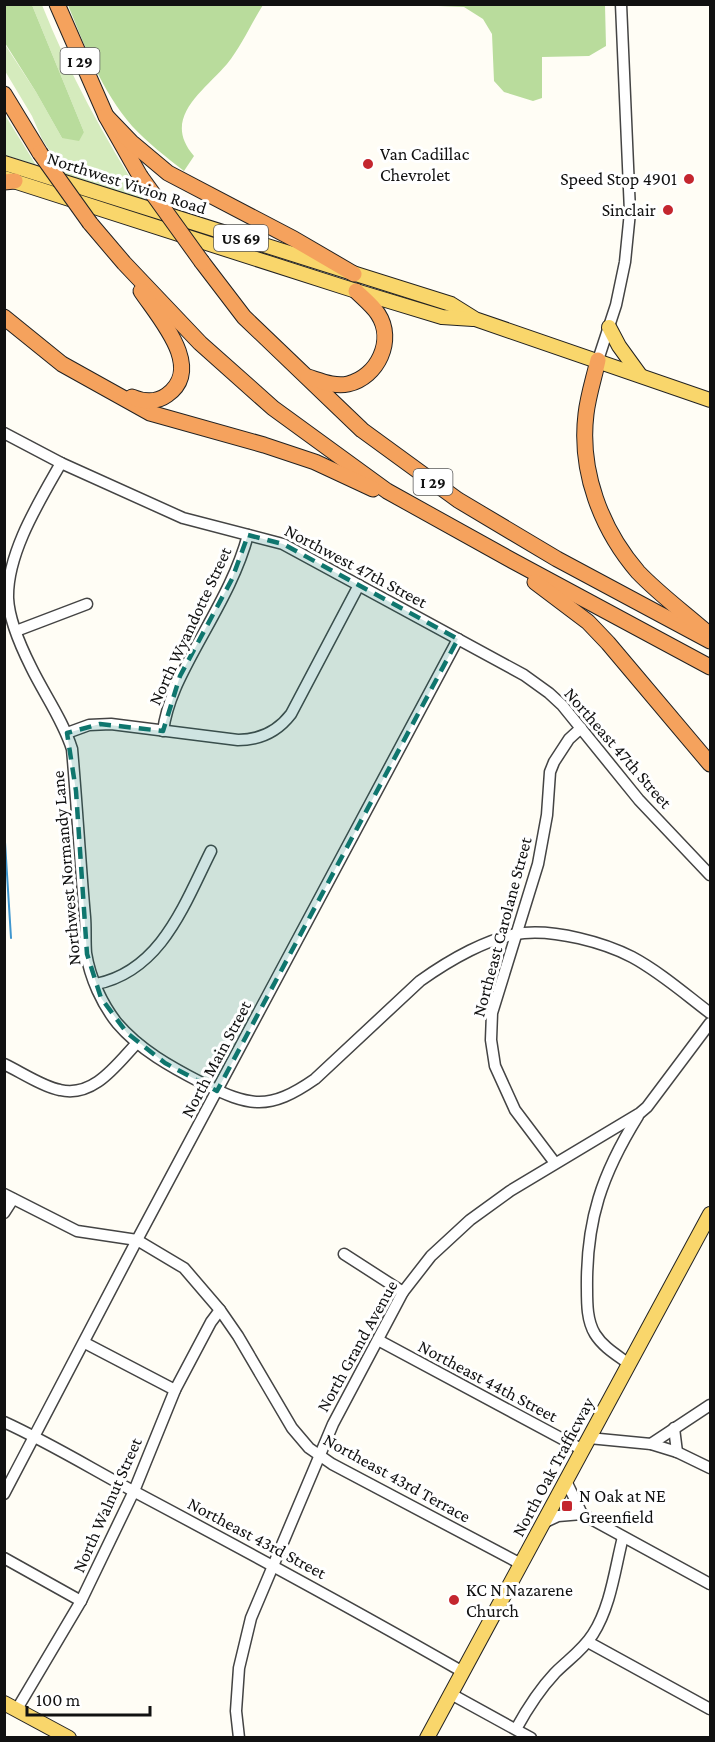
<svg xmlns="http://www.w3.org/2000/svg" width="715" height="1742" font-family="'Crimson Pro',serif">
<style>
.green{fill:#d5ebbd}
.forest{fill:#b9dc9c}
.lines{fill:none;stroke-linecap:round;stroke-linejoin:round}
.stream{stroke:#3f96cf;stroke-width:2}
.minor-casing{stroke:#444;stroke-width:13}
.major-casing{stroke:#222;stroke-width:16}
.highway-casing{stroke:#222;stroke-width:17}
.minor{stroke:#fff;stroke-width:10}
.major{stroke:#f9d66b;stroke-width:14}
.highway{stroke:#f5a25d;stroke-width:15}
.highway-bridge-casing{stroke:#222;stroke-width:17;stroke-linecap:butt}
.highway-bridge{stroke:#f5a25d;stroke-width:15}
.marked{fill:#0f766e;fill-opacity:0.2;stroke:#0f766e;stroke-width:4.5;stroke-dasharray:12 8;stroke-linejoin:round}
.poi-dot{fill:#c4262e;stroke:#fff;stroke-width:2}
.labels{text-anchor:middle;stroke-width:6;stroke-linejoin:round;paint-order:stroke}
.shield{fill:#fff;stroke:#585858;stroke-width:1.5}
.shield-label{font-size:16px;font-weight:bold;fill:#111}
.poi-label{font-size:18px;fill:#111;stroke:#fff;text-anchor:start}
.street-label{font-size:18px;fill:#111;stroke:#fff}
</style>
<rect width="100%" height="100%" fill="#fffdf5"/>
<g class="green">
<path d="M32 5H42C69 73 104 137 144 200L66 176 42 139 32 116 5 71 4 43 36 92 62 138 84 132Z"/>
<path d="M4 115H5L36 165 5 155Z"/>
</g>
<g class="forest">
<path d="M5 4 32 5 84 132 79 141 62 138 36 92 5 43Z"/>
<path d="M68 5H263C251 24 241 47 227 64 203 92 161 118 194 156L184 171C166 157 148 143 132 126 102 91 85 47 68 5Z"/>
<path d="M438 5H605L606 46 589 56 542 57V98L533 101 504 92 494 81 492 34 483 19 464 7 438 6Z"/>
</g>
<g class="lines">
<path class="stream" d="M4 826 11 938"/>
<defs>
<g id="minor">
<path d="M598 360 616 305 625 262 630 212 621 4"/>
<path d="M4 433 61 463 183 518 283 544 524 675 549 693 562 705 639 800 710 875"/>
<path d="M61 463C39 502 7 553 8 598 9 621 21 647 31 667 44 694 63 720 72 749 77 805 80 861 85 917 86 929 85 941 86 953 90 978 102 1004 117 1023 140 1050 171 1067 202 1083 250 1107 269 1111 315 1079L420 981C448 961 490 936 524 933 556 930 603 942 632 957 660 972 685 994 710 1013"/>
<path d="M16 631 87 604"/>
<path d="M163 731C167 701 181 675 195 649 215 612 237 576 248 535"/>
<path d="M67 733 89 725 111 724 238 740C260 740 278 731 291 714L359 585"/>
<path d="M96 984C161 971 184 905 211 851"/>
<path d="M4 1064C21 1072 43 1087 60 1090 94 1098 117 1064 137 1043"/>
<path d="M555 1163 515 1110 495 1066 491 1040 492 1013 538 864 547 815 550 772 554 762 569 739 581 728"/>
<path d="M4 1194 77 1231 137 1240 184 1268 220 1310 238 1336 292 1428 309 1448 332 1464 521 1564"/>
<path d="M4 1213 13 1199"/>
<path d="M344 1254 403 1292"/>
<path d="M378 1340 583 1450"/>
<path d="M85 1343 175 1390"/>
<path d="M629 1364C617 1355 603 1347 595 1334 587 1321 587 1304 587 1289 586 1220 602 1174 638 1116"/>
<path d="M4 1422C50 1443 92 1469 137 1493 246 1551 355 1610 463 1672"/>
<path d="M674 1428 677 1452"/>
<path d="M589 1438 651 1444 677 1452 710 1468"/>
<path d="M651 1444 710 1405"/>
<path d="M566 1481 582 1514"/>
<path d="M4 1494 137 1240 458 639"/>
<path d="M543 1523 558 1516 582 1514 710 1584"/>
<path d="M4 1558 81 1601"/>
<path d="M588 1642 710 1709"/>
<path d="M451 1694 531 1738"/>
<path d="M17 1709 81 1601 134 1491 175 1390 211 1322 220 1310"/>
<path d="M516 1729C527 1709 539 1690 555 1673 568 1660 583 1650 593 1634 611 1606 615 1568 623 1537"/>
<path d="M239 1738 236 1711 239 1668 251 1618 333 1424 403 1292 431 1256 470 1220 510 1191 640 1113 647 1107 710 1023"/>
</g>
<g id="major">
<path d="M4 163 451 304 475 319 710 400"/>
<path d="M4 178 356 291 442 317 473 319"/>
<path d="M609 327 619 346 640 375"/>
<path d="M4 1703 69 1738"/>
<path d="M427 1738 710 1214"/>
</g>
<g id="highway">
<path d="M57 4 106 116 140 176"/>
<path d="M4 94 40 153"/>
<path d="M106 116 131 142 168 173 294 239 354 274"/>
<path d="M4 182 15 181"/>
<path d="M90 223 124 263 200 343 273 408 387 491 513 561 710 667"/>
<path d="M202 262 244 317 362 430 458 500 557 559 710 641"/>
<path d="M4 317 62 364 150 413 264 445 315 462 373 489"/>
<path d="M598 360C594 378 588 396 586 414 579 471 601 529 638 572 658 593 682 611 704 630"/>
<path d="M308 377C321 381 335 387 348 384 378 377 395 340 378 314 373 306 363 298 356 291"/>
<path d="M132 397C144 402 156 403 167 395 205 368 159 318 141 291"/>
<path d="M535 582 588 622 608 643 710 764"/>
</g>
</defs>
<use href="#minor" class="minor-casing"/>
<use href="#major" class="major-casing"/>
<use href="#highway" class="highway-casing"/>
<use href="#minor" class="minor"/>
<use href="#major" class="major"/>
<use href="#highway" class="highway"/>
<defs>
<g id="highway-bridge">
<path d="M40 153 90 223"/>
<path d="M140 176 202 262"/>
</g>
</defs>
<use href="#highway-bridge" class="highway-bridge-casing"/>
<use href="#highway-bridge" class="highway-bridge"/>
</g>
<path class="marked" d="M248 535 283 544 458 639 217 1091 165 1063 127 1033 101 998 87 954 76 791 67 733 100 724 163 731 180 676 232 579Z"/>
<g class="poi-dot">
<circle cx="368" cy="164" r="6"/>
<circle cx="689" cy="179" r="6"/>
<circle cx="668" cy="210" r="6"/>
<rect x="561" y="1500" width="12" height="12" rx="3"/>
<circle cx="454" cy="1600" r="6"/>
</g>
<g class="labels">
<g class="shield">
<rect x="60.5" y="48" width="39" height="26" rx="4.5"/>
<rect x="214" y="225" width="54" height="26" rx="4.5"/>
<rect x="413.5" y="469" width="39" height="26" rx="4.5"/>
</g>
<g class="shield-label">
<text x="80" y="67">I 29</text>
<text x="241" y="244">US 69</text>
<text x="433" y="488">I 29</text>
</g>
<g class="poi-label">
<text x="380" y="160">Van Cadillac<tspan x="380" dy="21">Chevrolet</tspan></text>
<text x="677" y="185" text-anchor="end">Speed Stop 4901</text>
<text x="656" y="216" text-anchor="end">Sinclair</text>
<text x="579" y="1502">N Oak at NE<tspan x="579" dy="21">Greenfield</tspan></text>
<text x="466" y="1596">KC N Nazarene<tspan x="466" dy="21">Church</tspan></text>
</g>
<g class="street-label">
<text transform="translate(127 183) rotate(18)" y="6">Northwest Vivion Road</text>
<text transform="translate(356 566) rotate(28)" y="6">Northwest 47th Street</text>
<text transform="translate(190 626) rotate(-65)" y="6">North Wyandotte Street</text>
<text transform="translate(618 748) rotate(49)" y="6">Northeast 47th Street</text>
<text transform="translate(66 868) rotate(-95)" y="6">Northwest Normandy Lane</text>
<text transform="translate(502 927) rotate(-75)" y="6">Northeast Carolane Street</text>
<text transform="translate(216 1059) rotate(-62)" y="6">North Main Street</text>
<text transform="translate(357 1346) rotate(-61)" y="6">North Grand Avenue</text>
<text transform="translate(488 1381) rotate(28)" y="6">Northeast 44th Street</text>
<text transform="translate(553 1467) rotate(-62)" y="6">North Oak Trafficway</text>
<text transform="translate(397 1478) rotate(29)" y="6">Northeast 43rd Terrace</text>
<text transform="translate(107 1505) rotate(-66)" y="6">North Walnut Street</text>
<text transform="translate(257 1538) rotate(28)" y="6">Northeast 43rd Street</text>
</g>
</g>
<rect width="715" height="1742" fill="none" stroke="#111111" stroke-width="12"/>
<path d="M27 1706v9h123v-9" fill="none" stroke="#111111" stroke-width="3"/>
<text x="36" y="1706" font-size="18" fill="#111111" stroke="#ffffff" stroke-width="4.5" paint-order="stroke">100 m</text>
</svg>
